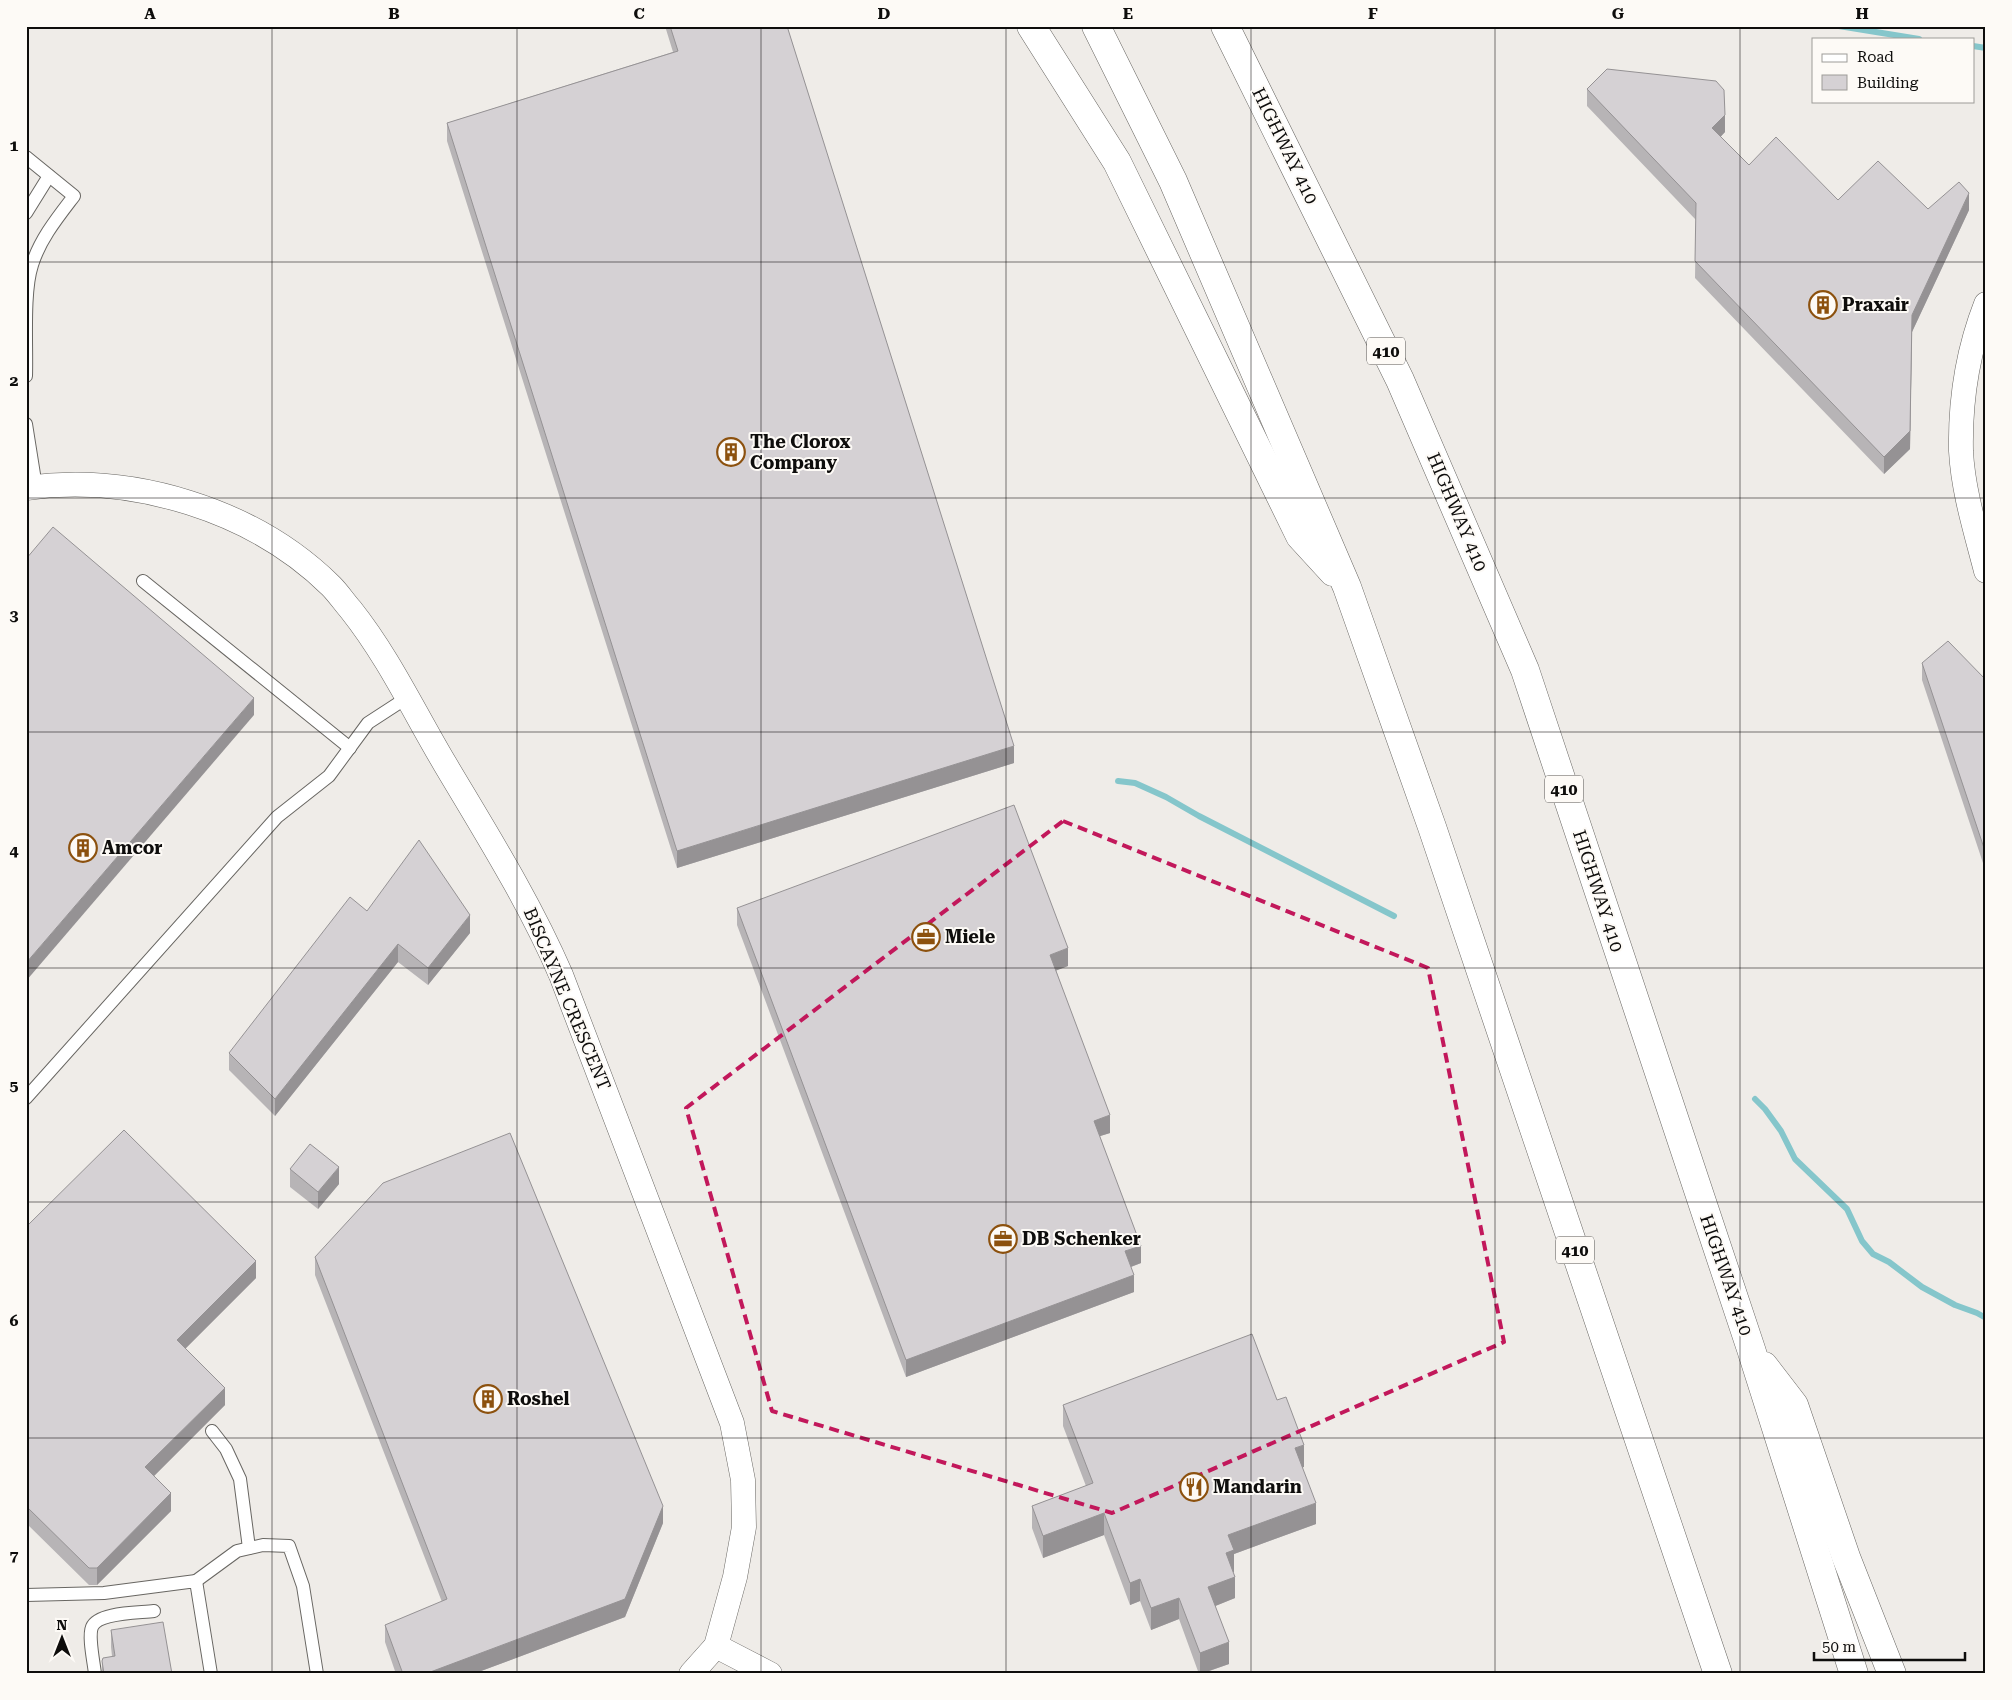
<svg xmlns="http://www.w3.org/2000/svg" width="2012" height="1700" font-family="'Roboto Serif',serif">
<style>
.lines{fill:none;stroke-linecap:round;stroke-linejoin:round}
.stream{stroke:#85c6cb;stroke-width:6}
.service-casing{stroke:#686662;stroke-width:14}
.minor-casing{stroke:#686662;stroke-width:25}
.motorway-casing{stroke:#686662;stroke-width:29}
.service{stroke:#fff;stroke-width:12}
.minor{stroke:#fff;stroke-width:24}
.motorway{stroke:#fff;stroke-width:28}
.wall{fill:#b7b4b6}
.shaded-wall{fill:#959294}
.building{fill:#d5d1d4;stroke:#959294}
.marked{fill:none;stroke:#c2185b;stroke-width:4;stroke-dasharray:10 6;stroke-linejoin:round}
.grid{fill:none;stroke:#0e0d0c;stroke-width:1;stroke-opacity:0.55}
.labels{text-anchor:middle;stroke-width:4;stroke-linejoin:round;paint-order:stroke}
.shield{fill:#fdfaf6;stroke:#565452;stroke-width:1}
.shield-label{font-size:16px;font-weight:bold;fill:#0e0d0c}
.street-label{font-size:18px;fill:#0e0d0c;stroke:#fdfaf6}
.poi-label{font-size:18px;font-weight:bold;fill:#0e0d0c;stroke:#fdfaf6;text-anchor:start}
.neatline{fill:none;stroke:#0e0d0c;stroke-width:2}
.grid-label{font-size:16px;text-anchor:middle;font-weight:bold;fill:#0e0d0c}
</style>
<rect width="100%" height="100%" fill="#efece8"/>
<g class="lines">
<g class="stream">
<path d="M1839 26 1919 39"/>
<path d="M1973 46 1986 48"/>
<path d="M1118 781 1135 783 1166 797 1199 816 1394 916"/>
<path d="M1755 1099 1765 1109 1781 1131 1795 1159 1847 1209 1862 1241 1873 1254 1889 1262 1922 1287 1955 1305 1977 1313 1986 1318"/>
</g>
<defs>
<g id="service">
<path d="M26 157 74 196C58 217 40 239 32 265 23 292 27 346 26 376"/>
<path d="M26 213 49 176"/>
<path d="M26 424 36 487"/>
<path d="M143 581 350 748"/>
<path d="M26 1098 277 817 329 776 368 723 408 697"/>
<path d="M212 1431 226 1449 240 1479 249 1548"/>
<path d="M196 1581 237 1551 263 1545 289 1546 303 1586 317 1674"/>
<path d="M26 1595 104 1593 196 1581 211 1674"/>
<path d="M95 1674C94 1663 88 1637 92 1627 98 1612 139 1613 154 1611"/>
</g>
<g id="minor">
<path d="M1986 304C1968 350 1960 402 1961 451 1963 491 1976 532 1986 571"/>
<path d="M26 488C133 473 254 510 331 586 338 593 344 602 351 610 389 658 414 712 445 764 486 833 529 901 561 975L732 1423 743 1480 744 1527 735 1577 716 1646 691 1674"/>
<path d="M716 1646 770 1674"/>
</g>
<g id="motorway">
<path d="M1031 26 1117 162 1300 536 1333 572"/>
<path d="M1096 26 1173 181 1347 587 1432 827 1718 1674"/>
<path d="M1225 26 1400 380 1525 670 1751 1349 1854 1674"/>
<path d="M1764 1366 1794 1405 1846 1557 1892 1674"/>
</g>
</defs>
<use href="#service" class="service-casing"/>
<use href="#minor" class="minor-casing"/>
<use href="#motorway" class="motorway-casing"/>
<use href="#service" class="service"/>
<use href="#minor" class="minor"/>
<use href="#motorway" class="motorway"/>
</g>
<g class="wall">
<path d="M665 26H787L1014 763 677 868 447 141V123L673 52Z"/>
<path d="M1587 89 1725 132 1720 137 1749 165 1838 200 1928 209 1969 210 1912 332 1910 449 1884 474 1695 278 1696 220 1587 106Z"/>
<path d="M1922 663 1986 680V872L1922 680Z"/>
<path d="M737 908 1068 966 1056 970 1110 1133 1100 1136 1141 1263 1131 1267 1134 1292 906 1377 737 925Z"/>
<path d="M367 911 470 933 428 985 398 962 275 1116 229 1070V1053Z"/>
<path d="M290 1169 339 1184 318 1209 290 1187Z"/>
<path d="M26 1227 256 1278 185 1349 225 1405 154 1476 171 1511 97 1585H89L26 1523Z"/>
<path d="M315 1257 663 1523 625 1617 473 1674H396L385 1642V1625L442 1602 315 1275Z"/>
<path d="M1277 1400 1304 1467H1302L1316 1524 1234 1554V1572H1233L1235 1598 1215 1606 1229 1664 1201 1674H1199L1179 1619 1151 1630 1140 1601 1130 1605 1104 1535 1043 1558 1032 1528V1506L1086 1486 1063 1426V1405Z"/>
<path d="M111 1630 172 1674H102V1661L112 1656 111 1647Z"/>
</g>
<g class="shaded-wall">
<path d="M1725 115V132L1712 146V128Z"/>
<path d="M1969 193V210L1912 332 1910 449 1884 474V457L1912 315Z"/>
<path d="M254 698V715L26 981V963Z"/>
<path d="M1014 746V763L677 868V851Z"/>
<path d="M470 915V933L428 985V968Z"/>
<path d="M398 944V962L275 1116V1099Z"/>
<path d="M1068 948V966L1050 973V955Z"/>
<path d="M1110 1115V1133L1094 1138V1121Z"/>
<path d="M339 1167V1184L318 1209V1192Z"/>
<path d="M1141 1246V1263L1125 1269V1251Z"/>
<path d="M256 1261V1278L177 1357V1340Z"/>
<path d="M1134 1275V1292L906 1377V1360Z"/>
<path d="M225 1388V1405L145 1485V1467Z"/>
<path d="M1304 1445V1467L1295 1470V1448Z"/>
<path d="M171 1493V1511L97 1585V1568Z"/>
<path d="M1316 1503V1524L1234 1554V1572L1226 1575V1553L1228 1535Z"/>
<path d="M663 1506V1523L625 1617 473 1674H425Z"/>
<path d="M1104 1513V1535L1043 1558V1536Z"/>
<path d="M1235 1577V1598L1208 1609V1587Z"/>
<path d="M1140 1579V1601L1130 1605V1583Z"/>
<path d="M1179 1598V1619L1151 1630V1608Z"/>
<path d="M1229 1642V1664L1200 1674V1653Z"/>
</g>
<g class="building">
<path d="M670 26H787L1014 746 677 851 447 123 678 51Z"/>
<path d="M1607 69 1716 81 1724 90 1725 115 1712 128 1749 165 1776 137 1838 200 1878 161 1928 209 1959 182 1969 193 1912 315 1910 431 1884 457 1695 261 1696 203 1587 89Z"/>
<path d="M53 527 254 698 26 963V559Z"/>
<path d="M1948 641 1986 680V854L1922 663Z"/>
<path d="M1014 805 1068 948 1050 955 1110 1115 1094 1121 1141 1246 1125 1251 1134 1275 906 1360 737 908Z"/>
<path d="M419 840 470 915 428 968 398 944 275 1099 229 1053 350 897 367 911Z"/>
<path d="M124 1130 256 1261 177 1340 225 1388 145 1467 171 1493 97 1568H89L26 1506V1227Z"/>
<path d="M510 1133 663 1506 625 1599 425 1674H403L385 1625 447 1599 315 1257 383 1183Z"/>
<path d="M310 1144 339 1167 318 1192 290 1169Z"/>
<path d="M1252 1334 1277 1400 1286 1397 1304 1445 1295 1448 1316 1503 1228 1535 1234 1550 1226 1553 1235 1577 1208 1587 1229 1642 1200 1653 1179 1598 1151 1608 1140 1579 1130 1583 1104 1513 1043 1536 1032 1506 1093 1483 1063 1405Z"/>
<path d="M163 1622 172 1674H104L102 1661 103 1658 115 1656 111 1630Z"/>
</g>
<path class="marked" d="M1063 821 1428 968 1504 1342 1112 1513 772 1411 686 1108Z"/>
<path class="grid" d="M272 26V1674M517 26V1674M761 26V1674M1006 26V1674M1251 26V1674M1495 26V1674M1740 26V1674M26 262H1986M26 498H1986M26 732H1986M26 968H1986M26 1202H1986M26 1438H1986"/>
<defs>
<symbol id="building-ring" viewBox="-11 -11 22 22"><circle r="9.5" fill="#fdfaf6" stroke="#8c510e" stroke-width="1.5"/><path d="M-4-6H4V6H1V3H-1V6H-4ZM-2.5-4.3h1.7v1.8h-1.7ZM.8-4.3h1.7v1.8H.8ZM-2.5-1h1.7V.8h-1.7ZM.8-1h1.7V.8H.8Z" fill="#8c510e"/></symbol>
<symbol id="office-ring" viewBox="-11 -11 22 22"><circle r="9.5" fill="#fdfaf6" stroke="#8c510e" stroke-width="1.5"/><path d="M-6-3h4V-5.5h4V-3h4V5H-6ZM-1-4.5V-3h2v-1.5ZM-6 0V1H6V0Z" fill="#8c510e"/></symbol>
<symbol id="restaurant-ring" viewBox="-11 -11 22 22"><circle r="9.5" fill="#fdfaf6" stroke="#8c510e" stroke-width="1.5"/><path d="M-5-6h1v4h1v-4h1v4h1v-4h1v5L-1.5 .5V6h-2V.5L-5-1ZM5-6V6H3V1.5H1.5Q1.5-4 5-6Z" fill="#8c510e"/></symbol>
</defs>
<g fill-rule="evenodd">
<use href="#building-ring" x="1807" y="289" width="32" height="32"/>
<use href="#building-ring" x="715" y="436" width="32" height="32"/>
<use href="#building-ring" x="67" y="832" width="32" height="32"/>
<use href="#office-ring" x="910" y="921" width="32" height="32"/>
<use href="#office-ring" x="987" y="1223" width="32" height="32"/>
<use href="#building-ring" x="472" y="1383" width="32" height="32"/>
<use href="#restaurant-ring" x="1178" y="1471" width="32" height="32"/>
</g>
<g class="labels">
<g class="shield">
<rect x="1367" y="337.5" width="38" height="27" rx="4"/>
<rect x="1545" y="775.5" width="38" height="27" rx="4"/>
<rect x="1556" y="1236.5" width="38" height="27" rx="4"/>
</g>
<g class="shield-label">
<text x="1386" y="357">410</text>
<text x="1564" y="795">410</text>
<text x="1575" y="1256">410</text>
</g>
<g class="street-label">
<text transform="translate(1285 146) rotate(64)" y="6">HIGHWAY 410</text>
<text transform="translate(1457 512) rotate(67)" y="6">HIGHWAY 410</text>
<text transform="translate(1598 891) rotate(72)" y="6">HIGHWAY 410</text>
<text transform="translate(567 999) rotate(67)" y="6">BISCAYNE CRESCENT</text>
<text transform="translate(1726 1275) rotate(71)" y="6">HIGHWAY 410</text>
</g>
<g class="poi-label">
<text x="1842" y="311">Praxair</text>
<text x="750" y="448">The Clorox<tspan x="750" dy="21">Company</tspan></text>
<text x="102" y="854">Amcor</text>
<text x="945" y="943">Miele</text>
<text x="1022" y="1245">DB Schenker</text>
<text x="507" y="1405">Roshel</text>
<text x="1213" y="1493">Mandarin</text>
</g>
</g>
<rect width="2012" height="1700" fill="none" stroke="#fdfaf6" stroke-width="55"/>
<rect x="1812" y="38" width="162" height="65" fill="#fdfaf6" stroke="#9d9b98"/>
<rect x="1822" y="54" width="25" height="8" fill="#ffffff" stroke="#9d9b98"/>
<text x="1857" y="62" font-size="15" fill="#0e0d0c">Road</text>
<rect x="1822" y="75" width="25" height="15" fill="#d5d1d4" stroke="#9d9b98"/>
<text x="1857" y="88" font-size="15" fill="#0e0d0c">Building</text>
<g transform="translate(62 1638)" stroke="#fdfaf6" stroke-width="4" paint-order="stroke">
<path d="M0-4L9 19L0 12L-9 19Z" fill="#0e0d0c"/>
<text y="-8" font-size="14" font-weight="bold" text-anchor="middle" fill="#0e0d0c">N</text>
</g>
<path d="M1814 1652v8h151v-8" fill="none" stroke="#0e0d0c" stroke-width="2.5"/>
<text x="1822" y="1652" font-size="15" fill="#0e0d0c" stroke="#fdfaf6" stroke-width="4" paint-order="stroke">50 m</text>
<rect x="28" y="28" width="1956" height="1644" class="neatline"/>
<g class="grid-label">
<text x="150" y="19">A</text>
<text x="394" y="19">B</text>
<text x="639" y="19">C</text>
<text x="884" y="19">D</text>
<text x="1128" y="19">E</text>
<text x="1373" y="19">F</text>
<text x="1618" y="19">G</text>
<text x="1862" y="19">H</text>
<text x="14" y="151">1</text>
<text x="14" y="386">2</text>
<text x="14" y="621">3</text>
<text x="14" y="856">4</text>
<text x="14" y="1091">5</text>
<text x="14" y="1326">6</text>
<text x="14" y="1561">7</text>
</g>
</svg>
